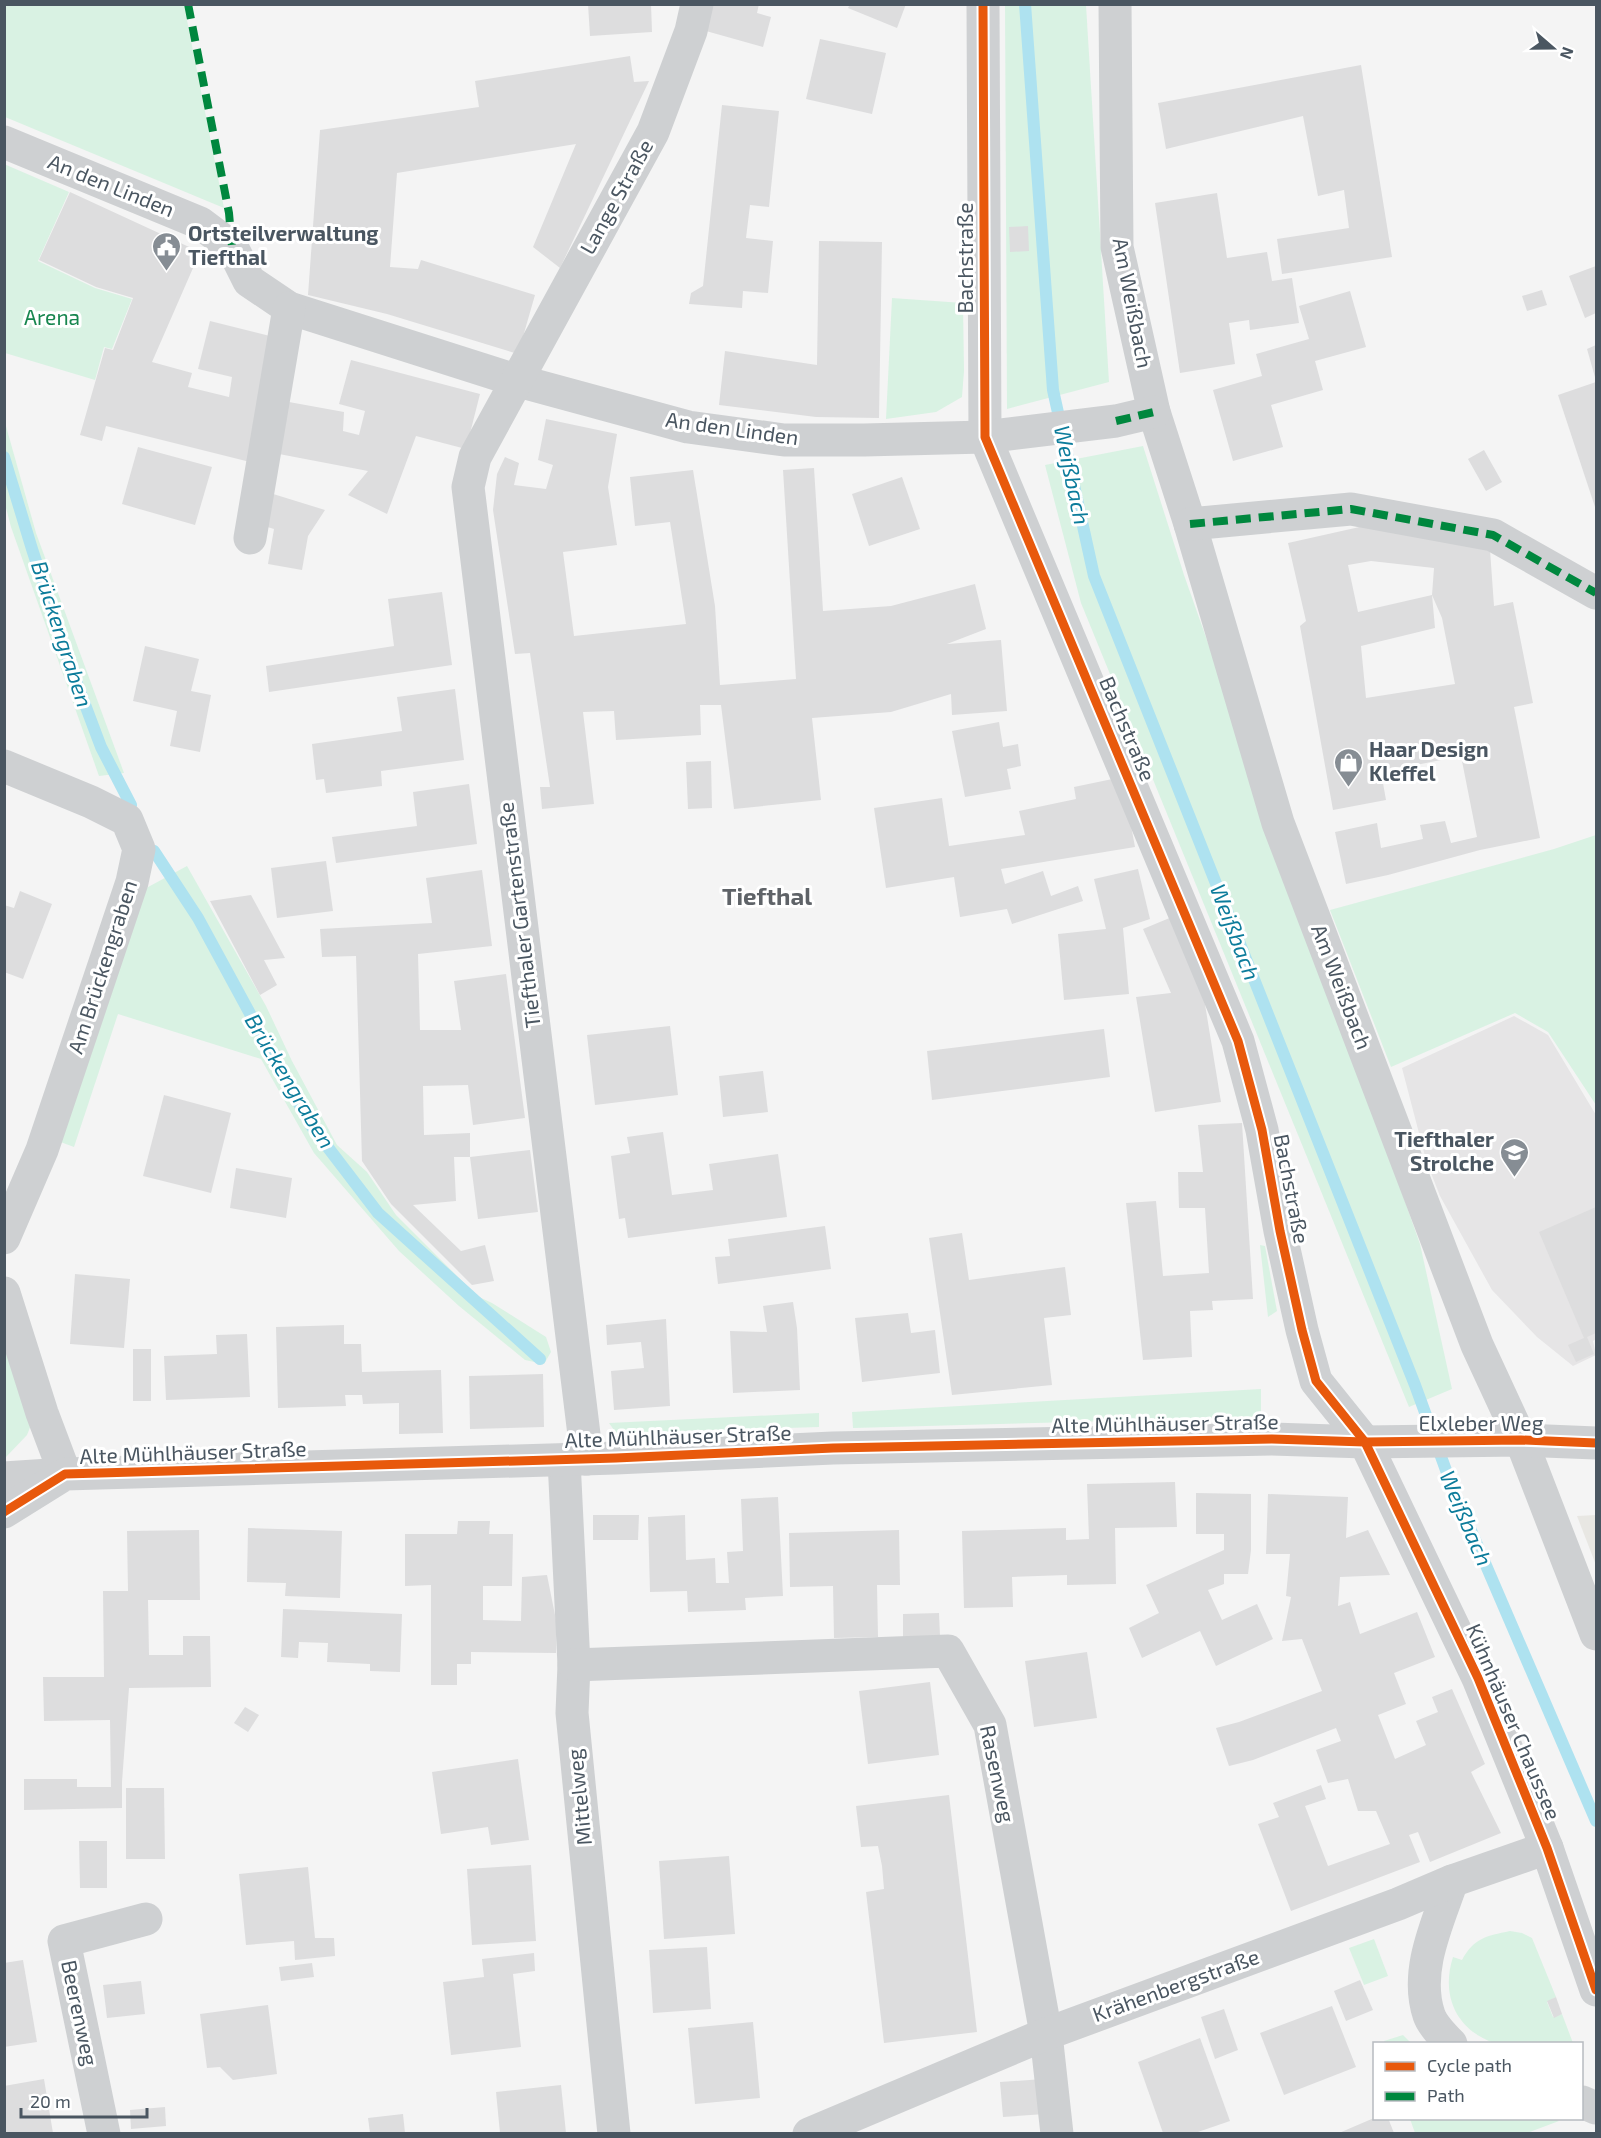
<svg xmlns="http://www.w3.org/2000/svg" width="1601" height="2138" font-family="'Exo 2',sans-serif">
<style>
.commercial{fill:#e8e7e3}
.education{fill:#e6e5e6}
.green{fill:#d9f2e3}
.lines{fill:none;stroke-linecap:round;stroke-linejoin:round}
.stream{stroke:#aee2f0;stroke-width:12}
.building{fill:#ddddde;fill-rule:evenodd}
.minor{stroke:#ced0d2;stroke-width:33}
.quiet{stroke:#00873e;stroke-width:8;stroke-dasharray:15 8;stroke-linecap:butt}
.cycleway-casing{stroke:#fff;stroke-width:13}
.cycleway{stroke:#e8590c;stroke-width:9}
.labels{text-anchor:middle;stroke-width:6;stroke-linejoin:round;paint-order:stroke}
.street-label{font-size:21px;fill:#4a5661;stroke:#fff}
.poi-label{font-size:21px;font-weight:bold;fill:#4a5661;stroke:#fff;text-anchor:start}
.park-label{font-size:21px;fill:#17864f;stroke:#fff}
.water-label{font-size:22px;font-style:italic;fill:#0c7c9b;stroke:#fff}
.quarter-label{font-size:24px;font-weight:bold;fill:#5f6368;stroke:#fff}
</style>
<rect width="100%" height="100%" fill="#f4f4f4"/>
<path class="commercial" d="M1596 1515V1565L1577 1516Z"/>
<path class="education" d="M1514 1016 1548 1035 1596 1115V1339L1593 1341 1596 1355 1573 1366 1537 1337 1492 1290 1440 1196 1426 1160 1402 1068Z"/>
<g class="green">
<path d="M4 5H184L224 208 5 117Z"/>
<path d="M1005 5H1086L1109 382 1007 409Z"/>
<path d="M4 164 69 192 38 261 95 288 132 299 112 349 104 347 95 380 5 353Z"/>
<path d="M892 298 963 303 964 371 962 397 936 412 886 419Z"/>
<path d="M4 419 36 533 124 773 99 776 11 527 5 504Z"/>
<path d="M1143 446 1184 575 1420 1244 1452 1389 1409 1407 1081 603 1045 465Z"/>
<path d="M1596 835V1105L1548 1032 1515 1013 1391 1067 1330 910 1554 849Z"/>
<path d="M187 866 266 1006 292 1061 337 1145 367 1172 396 1215 477 1296 492 1303 546 1337 551 1352 544 1364 525 1360 459 1306 399 1251 314 1153 261 1059 118 1014 74 1147 55 1140 137 893Z"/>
<path d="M1260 1245 1265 1246 1277 1311 1268 1317Z"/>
<path d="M4 1321 35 1415 27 1435 5 1458Z"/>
<path d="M1261 1389V1417L853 1428 852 1412Z"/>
<path d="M819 1413V1427L616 1433 609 1423Z"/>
<path d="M1510 1931 1522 1933 1532 1938 1556 1997 1547 2002 1553 2017 1562 2014 1573 2043C1557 2043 1507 2047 1494 2043 1455 2029 1441 1994 1453 1957L1462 1960C1474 1938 1486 1936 1510 1931Z"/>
<path d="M1374 1939 1388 1976 1364 1985 1349 1948Z"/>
<path d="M1403 2035 1411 2043H1385L1384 2041Z"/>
<path d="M1553 2118 1559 2121 1527 2133H1415L1410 2119Z"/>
</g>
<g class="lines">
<g class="stream">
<path d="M1025 4 1053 390 1094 576 1415 1385 1451 1484 1596 1821"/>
<path d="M4 457 32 549 69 662 101 747 131 805"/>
<path d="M154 851 198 918 310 1124 378 1213 540 1359"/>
</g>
</g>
<g class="building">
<path d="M588 4H651L652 32 590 36Z"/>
<path d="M713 4H759L757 13 771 17 763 47 706 31Z"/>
<path d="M850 4H906L897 28 848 8Z"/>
<path d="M820 39 886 53 872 114 806 99Z"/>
<path d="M630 56 634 82 649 81 560 268 533 247 576 144 397 173 390 267 418 269 421 260 535 295 518 354 387 314 308 295 320 130 479 107 475 81Z"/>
<path d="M1361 65 1392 257 1282 274 1277 239 1349 228 1344 190 1318 196 1303 116 1166 149 1158 103Z"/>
<path d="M722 105 779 111 769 207 750 205 746 238 773 241 768 293 743 291 742 308 689 304 691 293 703 286Z"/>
<path d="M70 192 200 252 152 362 192 373 188 387 229 397 232 377 198 369 210 321 274 337 254 463 106 426 102 441 80 435 105 348 113 350 133 298 96 287 39 260Z"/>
<path d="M1217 193 1227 258 1267 252 1272 281 1292 278 1299 323 1250 330 1249 320 1229 323 1235 364 1180 373 1155 203Z"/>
<path d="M1028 226 1029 251 1010 252 1009 227Z"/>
<path d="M819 241 882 242 879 418 816 417 719 405 725 351 817 365Z"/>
<path d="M1596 266V313L1585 318 1569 276Z"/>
<path d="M1542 290 1547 305 1527 311 1522 296Z"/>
<path d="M1350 291 1366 347 1315 361 1323 390 1271 405 1283 447 1233 461 1213 390 1262 376 1256 354 1309 339 1299 306Z"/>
<path d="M1596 345V381L1587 349Z"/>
<path d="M351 360 480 394 466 449 416 436 387 514 348 495 368 471 279 454 289 402 344 412 343 431 359 435 365 411 339 404Z"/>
<path d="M1596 382V510L1558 395Z"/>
<path d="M546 419 617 434 608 487 617 545 563 552 574 636 686 624 670 522 635 526 630 477 693 470 715 606 720 685 796 679 783 470 814 468 823 611 891 606 975 584 986 629 947 644 1001 640 1007 711 952 715 951 694 891 712 812 718 821 800 734 809 721 705H700L701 735 616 740 614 711 583 712 594 804 542 809 540 787H550L530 653 515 654 493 510 497 474 505 457 519 463 514 485 546 489 553 465 538 460Z"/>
<path d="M138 447 212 467 195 525 122 504Z"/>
<path d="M1484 450 1502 482 1486 491 1468 459Z"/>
<path d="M902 477 920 529 869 546 852 494Z"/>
<path d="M270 493 325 510 308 536 302 570 268 564 274 529 264 526Z"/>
<path d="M1364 526 1490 550 1494 606 1513 602 1533 703 1514 707 1540 838 1480 850 1388 875 1346 884 1335 832 1377 823 1381 848 1423 839 1420 825 1445 821 1451 843 1477 837 1461 756 1381 772 1386 800 1333 810 1300 626 1306 621 1288 543ZM1371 561 1434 568 1432 595 1442 618 1455 684 1366 698 1361 646 1435 628 1432 595 1358 612 1348 565Z"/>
<path d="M442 592 452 665 269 692 266 666 394 646 388 599Z"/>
<path d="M145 646 199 659 191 691 211 695 200 752 170 746 177 711 133 701Z"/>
<path d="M455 689 464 760 381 771 382 786 326 793 324 779 316 780 312 744 402 731 397 697Z"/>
<path d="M999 722 1003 747 1018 744 1021 766 1007 769 1011 789 965 797 952 731Z"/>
<path d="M711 761 712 808 688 809 686 762Z"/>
<path d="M1122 777 1135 847 1001 869 1005 884 1043 871 1051 896 1078 886 1083 901 1012 924 1007 909 960 917 954 877 886 888 874 808 942 798 949 846 1025 835 1019 811 1076 799 1074 787Z"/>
<path d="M469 784 477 844 336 863 332 837 417 826 413 792Z"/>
<path d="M326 861 333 911 277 918 271 868Z"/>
<path d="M1138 869 1150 919 1123 928 1129 994 1064 1000 1058 934 1106 929 1094 879Z"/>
<path d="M482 870 492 946 418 954 420 1030H461L454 981 506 974 525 1118 473 1125 468 1085 423 1086 424 1135 470 1133V1157L530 1150 538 1212 478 1219 470 1157H454L456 1201 413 1205 461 1251 485 1245 494 1281 472 1285 391 1204 362 1161 356 956 322 957 320 929 432 923 426 878Z"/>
<path d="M20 891 52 904 23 979 4 972V905L14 908Z"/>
<path d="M251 895 285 958 264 960 277 985 260 995 210 901Z"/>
<path d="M1172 917 1202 986 1221 1102 1155 1112 1136 997 1171 993 1143 929Z"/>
<path d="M670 1026 678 1095 595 1105 587 1035Z"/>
<path d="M1104 1029 1110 1077 932 1100 927 1051Z"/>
<path d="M763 1071 768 1112 723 1117 719 1076Z"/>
<path d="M164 1095 231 1113 211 1193 143 1176Z"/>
<path d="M1242 1123 1253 1299 1212 1301 1213 1310 1190 1311 1192 1357 1143 1360 1126 1203 1156 1201 1163 1276 1209 1273 1205 1208H1179L1178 1172H1203L1198 1125Z"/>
<path d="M663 1132 672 1195 713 1190 709 1164 778 1154 787 1217 628 1238 625 1218 619 1219 611 1156 630 1153 627 1137Z"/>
<path d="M236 1168 292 1178 286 1218 230 1208Z"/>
<path d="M1596 1207V1333L1587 1337 1594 1354 1576 1362 1568 1345 1584 1338 1539 1232Z"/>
<path d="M825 1226 831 1269 718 1284 715 1257 730 1256 728 1239Z"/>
<path d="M962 1233 969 1280 1065 1267 1071 1315 1044 1318 1052 1385 952 1395 929 1238Z"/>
<path d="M75 1274 130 1279 124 1348 70 1344Z"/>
<path d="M793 1302 797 1328 800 1390 733 1393 730 1331 767 1332 763 1306Z"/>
<path d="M908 1313 911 1333 935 1330 940 1373 862 1382 855 1318Z"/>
<path d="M666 1319 670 1406 614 1410 611 1371 644 1368 641 1342 607 1345 606 1325Z"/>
<path d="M344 1325V1344H361L362 1372 441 1370 443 1433 399 1434V1403L363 1404 362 1395H345L346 1406 278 1408 276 1327Z"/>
<path d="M247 1334 250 1397 166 1400 164 1356 217 1354 216 1335Z"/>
<rect x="133" y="1349" width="18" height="52"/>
<path d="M543 1374 544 1427 470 1429 469 1376Z"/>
<path d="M1175 1482 1177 1527 1115 1528 1116 1584 1067 1585V1575L1012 1577 1013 1607 964 1608 962 1531 1066 1528V1540L1089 1539 1087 1484Z"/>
<path d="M1196 1493 1251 1494V1550L1248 1574H1224V1584L1208 1590 1222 1620 1257 1604 1273 1639 1216 1666 1200 1631 1142 1658 1129 1628 1159 1613 1146 1585 1224 1550V1534H1196Z"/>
<path d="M1268 1494 1348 1497 1346 1538 1368 1530 1390 1575 1340 1577 1338 1606 1350 1602 1360 1634 1417 1612 1435 1657 1394 1673 1406 1704 1378 1715 1395 1759 1426 1745 1416 1721 1438 1712 1432 1697 1452 1689 1485 1764 1471 1772 1501 1833 1430 1862 1418 1832 1409 1835 1420 1862 1291 1911 1258 1824 1279 1817 1273 1803 1321 1785 1326 1799 1305 1806 1328 1866 1390 1844 1376 1811H1358L1348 1779 1328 1783 1316 1750 1341 1741 1336 1728 1253 1760 1229 1766 1216 1728 1239 1722 1322 1691 1302 1639 1282 1641 1291 1597 1286 1596 1290 1554H1266Z"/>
<path d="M778 1497 783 1596 745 1598 746 1610 688 1612 687 1591 650 1592 648 1517 685 1515 686 1560 715 1558 716 1583H729L727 1552 743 1551 741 1499Z"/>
<path d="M593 1515H639L638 1540H593Z"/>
<path d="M458 1521H490L489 1534H513L512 1586H483V1620L521 1621 522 1577 547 1575 556 1620V1653L471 1652V1664H457V1685H431V1585L405 1586V1534H457Z"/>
<path d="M248 1528 342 1531 340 1598 285 1596 286 1583 247 1582Z"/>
<path d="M199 1530 200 1600H148L149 1655H183V1636H210L211 1687 129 1688 122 1782V1808L24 1810V1779H77V1787H111L110 1720 44 1721 43 1677H104L103 1591H128L127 1531Z"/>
<path d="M899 1530 900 1585H877L878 1637 834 1638 833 1586 790 1587 789 1533Z"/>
<path d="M283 1609 402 1614 400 1672 370 1671V1664L327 1662 328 1643 299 1642 298 1658 281 1657Z"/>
<path d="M939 1613 940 1636 903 1637V1614Z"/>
<path d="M1087 1652 1097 1718 1034 1727 1025 1661Z"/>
<path d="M930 1682 939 1755 868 1764 859 1691Z"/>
<path d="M245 1707 259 1715 248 1732 234 1723Z"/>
<path d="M518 1759 529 1840 491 1845 488 1827 441 1834 432 1772Z"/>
<path d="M126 1788H164L165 1859H126Z"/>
<path d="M949 1795 977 2032 884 2043 866 1892 884 1889 882 1866 878 1846 861 1847 856 1806Z"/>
<path d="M79 1841H107V1888H80Z"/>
<path d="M729 1856 735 1934 664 1939 659 1861Z"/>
<path d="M531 1865 536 1941 472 1945 467 1869Z"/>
<path d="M308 1867 315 1938H334L335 1956 295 1960 294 1941 246 1945 239 1874Z"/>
<path d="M707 1947 711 2009 653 2013 649 1950Z"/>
<path d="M534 1953 535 1971 513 1974 521 2047 451 2055 443 1982 484 1977 482 1959Z"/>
<path d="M23 1960 37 2042 4 2047V1963Z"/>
<path d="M312 1963 314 1977 281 1981 279 1967Z"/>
<path d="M1360 1980 1373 2010 1346 2021 1334 1991Z"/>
<path d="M141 1981 145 2014 107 2018 103 1985Z"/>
<path d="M1556 1997 1562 2014 1554 2018 1547 2001Z"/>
<path d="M268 2005 277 2074 233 2080 220 2067 207 2068 200 2014Z"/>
<path d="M1332 2006 1356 2067 1284 2095 1260 2033Z"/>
<path d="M1224 2009 1238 2050 1215 2059 1201 2017Z"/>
<path d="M753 2022 760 2098 695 2104 688 2028Z"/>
<path d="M1200 2038 1230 2121 1195 2133H1163L1138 2062Z"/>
<path d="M44 2079 53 2133H4V2086Z"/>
<path d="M1043 2079 1045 2114 1003 2117 1000 2082Z"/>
<path d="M561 2085 566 2133H500L496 2092Z"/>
<path d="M165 2107 166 2126 131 2129 130 2110Z"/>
<path d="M403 2114 405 2133H370L368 2118Z"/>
<path d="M1374 2118H1388L1394 2133H1339Z"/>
</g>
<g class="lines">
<g class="minor">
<path d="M983 4 985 437 1238 1041 1262 1130 1280 1231 1302 1330 1316 1381 1365 1442 1478 1678 1547 1848 1596 1990"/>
<path d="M1115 4 1117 247 1154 412 1190 524 1278 823 1477 1345 1521 1440 1596 1634"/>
<path d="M4 142 200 223 232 247 249 281 289 308 515 380 688 427 784 440H864L985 437 1116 421 1154 412"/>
<path d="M1190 524 1351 509 1493 535 1596 593"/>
<path d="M250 538 289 308"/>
<path d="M4 766 91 802 127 820 139 849 132 882 42 1150 4 1238"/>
<path d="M4 1293 42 1413 65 1474 4 1478"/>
<path d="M587 1459 468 487 475 457 653 132 691 31 697 4"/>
<path d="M564 1460 574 1665 572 1713 614 2134"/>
<path d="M4 1512 65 1474 616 1458 833 1448 1272 1439 1365 1442 1521 1440 1596 1443"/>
<path d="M574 1665 948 1651 990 1725 1046 2034 1057 2134"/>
<path d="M1451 2044C1444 2037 1432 2024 1429 2015 1414 1971 1438 1922 1452 1881"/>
<path d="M1582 2102 1596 2108"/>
<path d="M104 2134 64 1941 146 1919"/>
<path d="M809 2134 1046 2034 1398 1904 1452 1881 1547 1848"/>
</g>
<g class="quiet">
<path d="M188 4 229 213 232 247"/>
<path d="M1116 421 1154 412"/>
<path d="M1190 524 1351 509 1493 535 1596 593"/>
</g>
<defs>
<g id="cycleway">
<path d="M983 4 985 437 1238 1041 1262 1130 1280 1231 1302 1330 1316 1381 1365 1442 1478 1678 1547 1848 1596 1990"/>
<path d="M4 1512 65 1474 616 1458 833 1448 1272 1439 1365 1442 1521 1440 1596 1443"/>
</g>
</defs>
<use href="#cycleway" class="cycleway-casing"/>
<use href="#cycleway" class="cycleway"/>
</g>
<defs>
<symbol id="civic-pin" viewBox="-11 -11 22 30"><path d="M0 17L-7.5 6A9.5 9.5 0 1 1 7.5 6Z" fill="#868d94" stroke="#fff"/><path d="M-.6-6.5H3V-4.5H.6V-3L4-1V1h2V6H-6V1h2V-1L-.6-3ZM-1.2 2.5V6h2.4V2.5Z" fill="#fff"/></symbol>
<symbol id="shop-pin" viewBox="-11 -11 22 30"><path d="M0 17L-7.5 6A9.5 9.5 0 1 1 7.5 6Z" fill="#868d94" stroke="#fff"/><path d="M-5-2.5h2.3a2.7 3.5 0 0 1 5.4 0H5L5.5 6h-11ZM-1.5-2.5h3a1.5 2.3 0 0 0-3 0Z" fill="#fff"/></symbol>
<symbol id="school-pin" viewBox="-11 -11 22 30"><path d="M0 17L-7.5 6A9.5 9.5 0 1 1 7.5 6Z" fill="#868d94" stroke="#fff"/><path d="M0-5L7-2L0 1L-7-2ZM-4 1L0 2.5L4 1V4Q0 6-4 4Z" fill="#fff"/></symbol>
</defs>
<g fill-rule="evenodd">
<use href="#civic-pin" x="150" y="230" width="33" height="45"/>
<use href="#shop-pin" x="1332" y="746" width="33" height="45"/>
<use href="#school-pin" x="1498" y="1136" width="33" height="45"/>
</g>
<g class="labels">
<g class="street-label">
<text transform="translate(111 186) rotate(22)" y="7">An den Linden</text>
<text transform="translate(617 197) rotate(-61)" y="7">Lange Straße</text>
<text transform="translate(966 258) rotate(-90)" y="7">Bachstraße</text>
<text transform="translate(1132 303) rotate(79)" y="7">Am Weißbach</text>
<text transform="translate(732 429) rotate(8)" y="7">An den Linden</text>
<text transform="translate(1127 729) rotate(67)" y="7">Bachstraße</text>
<text transform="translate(520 915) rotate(-97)" y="7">Tiefthaler Gartenstraße</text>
<text transform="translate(103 967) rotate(-72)" y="7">Am Brückengraben</text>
<text transform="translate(1341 987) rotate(69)" y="7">Am Weißbach</text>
<text transform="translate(1291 1189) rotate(79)" y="7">Bachstraße</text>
<text transform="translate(1165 1424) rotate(-1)" y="7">Alte Mühlhäuser Straße</text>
<text x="1481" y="1431">Elxleber Weg</text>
<text transform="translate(678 1437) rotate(-2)" y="7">Alte Mühlhäuser Straße</text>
<text transform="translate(193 1453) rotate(-2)" y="7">Alte Mühlhäuser Straße</text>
<text transform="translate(1513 1722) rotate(67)" y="7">Kühnhäuser Chaussee</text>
<text transform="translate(997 1774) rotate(78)" y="7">Rasenweg</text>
<text transform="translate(580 1797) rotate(-96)" y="7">Mittelweg</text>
<text transform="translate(1176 1986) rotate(-20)" y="7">Krähenbergstraße</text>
<text transform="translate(79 2013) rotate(78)" y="7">Beerenweg</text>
</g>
<g class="poi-label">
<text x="188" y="241">Ortsteilverwaltung<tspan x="188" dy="24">Tiefthal</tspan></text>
<text x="1369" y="757">Haar Design<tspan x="1369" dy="24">Kleffel</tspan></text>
<text x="1494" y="1147" text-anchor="end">Tiefthaler<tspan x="1494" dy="24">Strolche</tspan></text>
</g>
<g class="park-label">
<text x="52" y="325">Arena</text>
</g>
<g class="water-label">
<text transform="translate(1072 475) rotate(78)" y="8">Weißbach</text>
<text transform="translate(62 634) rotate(72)" y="8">Brückengraben</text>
<text transform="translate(1235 932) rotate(69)" y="8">Weißbach</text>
<text transform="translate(290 1081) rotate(59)" y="8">Brückengraben</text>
<text transform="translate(1466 1518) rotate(67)" y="8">Weißbach</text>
</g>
<g class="quarter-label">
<text x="767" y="905">Tiefthal</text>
</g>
</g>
<rect width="1601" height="2138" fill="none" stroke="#4a5661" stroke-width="12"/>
<rect x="1373" y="2042" width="210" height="78" fill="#ffffff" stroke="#b7bbc0" stroke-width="1.5"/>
<rect x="1385" y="2062" width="30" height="9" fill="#e8590c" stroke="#b7bbc0" stroke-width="1.5"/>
<text x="1427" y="2072" font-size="18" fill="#4a5661">Cycle path</text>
<rect x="1385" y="2092" width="30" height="9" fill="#00873e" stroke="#b7bbc0" stroke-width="1.5"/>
<text x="1427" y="2102" font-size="18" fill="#4a5661">Path</text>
<g transform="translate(1553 48) rotate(110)" stroke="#ffffff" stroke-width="4.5" paint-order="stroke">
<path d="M0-4.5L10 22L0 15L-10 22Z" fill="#4a5661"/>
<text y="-9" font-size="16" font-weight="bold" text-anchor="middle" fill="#4a5661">N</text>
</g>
<path d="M21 2108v9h126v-9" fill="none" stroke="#4a5661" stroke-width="3"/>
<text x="30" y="2108" font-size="18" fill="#4a5661" stroke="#ffffff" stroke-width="4.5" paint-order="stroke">20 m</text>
</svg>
